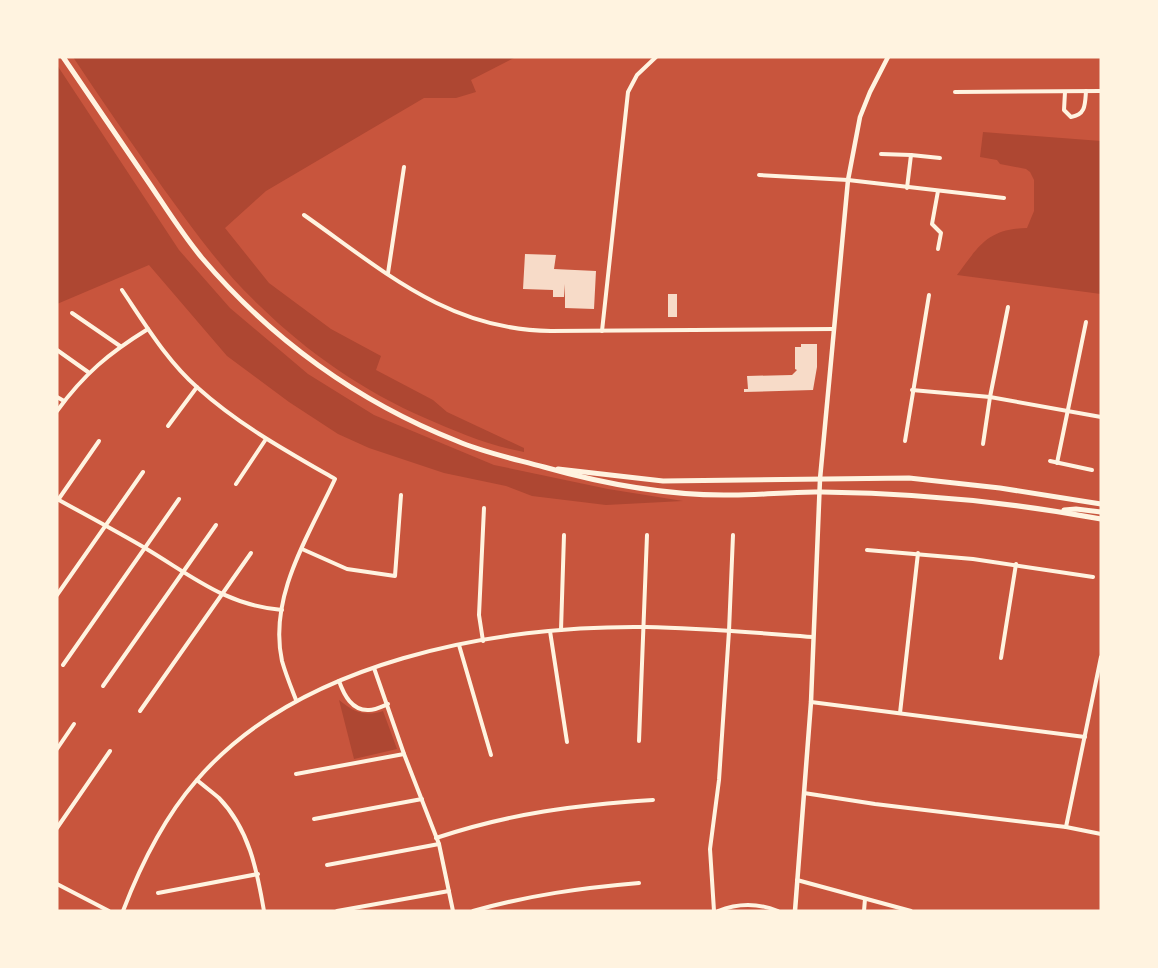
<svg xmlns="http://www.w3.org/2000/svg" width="1158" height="968" font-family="'PT Sans Narrow',sans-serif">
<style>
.green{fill:#ae4732}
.building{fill:#f7dbc8}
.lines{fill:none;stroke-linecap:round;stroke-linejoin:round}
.minor{stroke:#fff3e0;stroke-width:4}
.tertiary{stroke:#fff3e0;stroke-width:4.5}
.secondary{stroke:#fff3e0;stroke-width:5}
</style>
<rect width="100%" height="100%" fill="#c8553d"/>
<g class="green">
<path d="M73 57H516L471 80 476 92 456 98H424L266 191 225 228 269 283 331 329 381 356 376 370 433 400 447 412 524 448V452C490 446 457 432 425 418 365 392 308 353 261 307 223 272 193 229 163 188 133 145 102 101 73 57Z"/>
<path d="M57 65 179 250 230 308 308 374 374 415 494 465 608 489 683 501 606 505 532 496 506 486 444 473 369 448 338 434 289 402 227 356 149 265 57 304Z"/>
<path d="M983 132 1101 141V294L957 275C979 246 987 229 1027 228L1034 211V180L1030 172 1026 169 1000 164 997 160 980 157Z"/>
<path d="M339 700C354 712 364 717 383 711L397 749 354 759Z"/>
</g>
<g class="building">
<path d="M525 254 556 255 554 269 596 271 594 309 565 308V284L564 297H553V290L523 289Z"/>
<rect x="668" y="294" width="9" height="23"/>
<path d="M801 344H817V367L813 390 744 392V389H748L747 376 792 375 797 370 795 369V347H801Z"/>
</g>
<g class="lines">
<g class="minor">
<path d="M955 92 1101 91"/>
<path d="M1065 92 1064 110 1071 117C1086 115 1085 104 1086 91"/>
<path d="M881 154 911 155"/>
<path d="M759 175 848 180 1004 198"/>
<path d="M907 188 911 155 940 158"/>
<path d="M938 191 932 224 941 233 938 249"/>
<path d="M304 215C384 271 448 330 551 331L834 329"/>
<path d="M388 273 404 167"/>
<path d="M122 290C145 324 167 361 198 388 239 425 288 452 335 479 309 535 268 597 282 661 286 675 291 687 296 700"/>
<path d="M72 313 120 346"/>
<path d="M602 331 628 92 637 75 656 57"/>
<path d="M57 350 88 372"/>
<path d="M912 390 990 397 1101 417"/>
<path d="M57 397 64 401"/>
<path d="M57 411C84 374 109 353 148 329"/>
<path d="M168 426 197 387"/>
<path d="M905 441 929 295"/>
<path d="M983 444 990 397 1008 307"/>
<path d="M1050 461 1092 470"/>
<path d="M1057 463 1086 322"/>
<path d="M236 484 266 439"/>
<path d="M57 499C86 515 116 531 145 548 192 576 225 605 282 610"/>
<path d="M58 500 99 441"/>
<path d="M302 549 347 569 395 576 401 495"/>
<path d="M867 550 973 559 1093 577"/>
<path d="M57 595 143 472"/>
<path d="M561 630 564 535"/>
<path d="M550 631 567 742"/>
<path d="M483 641 479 615 484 508"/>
<path d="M459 645 491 755"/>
<path d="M1001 658 1016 564"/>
<path d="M63 665 179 499"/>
<path d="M374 668 404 754 439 844 453 911"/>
<path d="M339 681C344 695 352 711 369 710 375 710 383 706 388 704"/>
<path d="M103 686 216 525"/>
<path d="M811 702 1085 737"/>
<path d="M140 711 251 553"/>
<path d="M900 713 918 553"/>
<path d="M639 741 647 535"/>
<path d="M57 749 74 724"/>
<path d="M296 774 404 754"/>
<path d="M197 780C204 786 212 792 219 798 249 829 257 870 264 911"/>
<path d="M804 793 875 804 1066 827 1101 834"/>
<path d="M314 819 422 799"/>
<path d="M1066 827 1101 657"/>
<path d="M57 828 110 751"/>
<path d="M436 838C511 813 576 805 653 800"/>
<path d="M327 865 439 844"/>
<path d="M797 880 911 911"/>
<path d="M57 884 109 911"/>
<path d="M158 893 258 874"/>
<path d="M123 911C141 864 163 819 196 781 298 661 496 625 646 627 702 628 758 633 813 637"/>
<path d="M337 911 449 891"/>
<path d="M473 911C530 895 581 888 639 883"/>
<path d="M714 911 710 849 719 780 729 631 733 535"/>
<path d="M718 911C738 903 758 903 778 911"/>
<path d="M864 911 865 899"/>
</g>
<path class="tertiary" d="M795 911 811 702 820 479 848 180 860 117 870 92 888 57"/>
<g class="secondary">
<path d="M63 57C92 99 120 141 149 183 166 208 182 234 202 258 271 339 358 402 457 441 485 453 515 459 544 467 604 484 662 495 724 495 757 496 790 491 822 492 916 493 1009 502 1101 519"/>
<path d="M558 469 663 481 909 478 1000 488 1101 504"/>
<path d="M1064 510 1076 509 1101 512"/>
</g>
</g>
<rect width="1158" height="968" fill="none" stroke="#fff3e0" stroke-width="117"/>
</svg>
